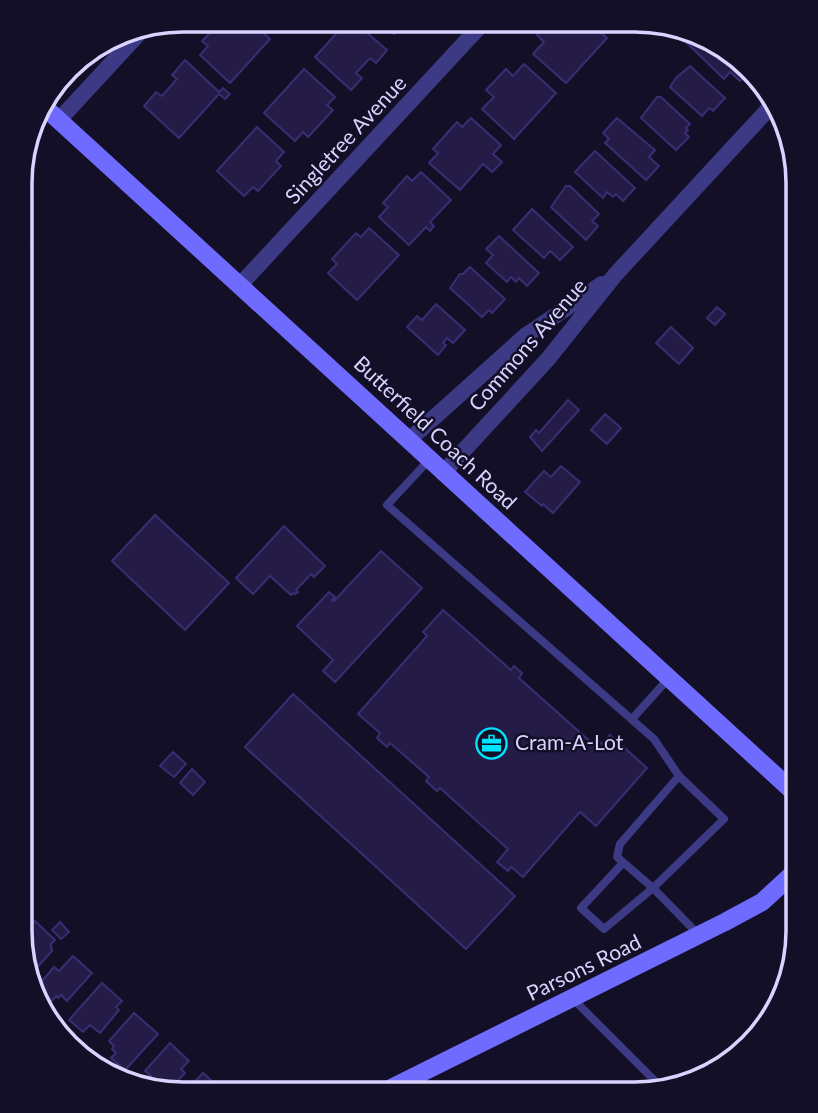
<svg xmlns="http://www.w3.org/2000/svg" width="818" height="1113" font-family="Lato,sans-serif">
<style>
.building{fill:#241b47;stroke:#3b2d73;stroke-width:2}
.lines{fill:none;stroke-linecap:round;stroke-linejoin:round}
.lane{stroke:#3d3a85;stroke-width:8}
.street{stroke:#3d3a85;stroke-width:16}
.secondary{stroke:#6f6bff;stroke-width:18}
.labels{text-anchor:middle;stroke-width:5;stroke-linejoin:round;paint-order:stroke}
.street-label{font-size:21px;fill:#d9d4ff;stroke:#130f26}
.poi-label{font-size:21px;fill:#d9d4ff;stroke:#130f26;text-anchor:start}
.rim{fill:none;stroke:#d9d4ff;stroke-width:3.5}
</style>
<rect width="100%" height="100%" fill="#130f26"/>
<g class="building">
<path d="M549 22H589L607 38 566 83 533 54 544 42 537 35Z"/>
<path d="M412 24 406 31 401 27 394 34 383 25Z"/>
<path d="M344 25H358L387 50 376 63 370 58 356 73 362 78 351 90 315 57Z"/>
<path d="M256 26 270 39 230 83 200 55 208 46 202 41 216 27Z"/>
<path d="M695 35 727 47 748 72 740 81 730 72 724 79 687 43Z"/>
<path d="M185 60 219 92 223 88 230 94 225 99 219 94 179 138 144 106 156 92 162 96 177 79 172 75Z"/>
<path d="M524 64 556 93 514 139 482 109 494 97 486 90 506 69 513 76Z"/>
<path d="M690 66 725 98 713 111 709 108 702 116 670 87 676 78Z"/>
<path d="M304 69 335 97 327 105 333 110 308 137 303 132 295 141 264 113Z"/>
<path d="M657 97H661L690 124 686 128 688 130 685 133 689 137 676 150 641 118Z"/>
<path d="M471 118 501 145 493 154 502 162 492 172 483 164 460 190 429 163 438 153 433 149 457 122 462 127Z"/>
<path d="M617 118 655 150 649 157 659 166 646 180 605 143 609 139 603 133Z"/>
<path d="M257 127 284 152 276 161 281 166 258 191 253 187 244 196 217 171Z"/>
<path d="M595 151 635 188 623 201 616 194 613 197 607 192 603 198 575 172Z"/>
<path d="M421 172 451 200 430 222 434 226 430 231 426 227 409 245 379 217 388 207 383 203 407 176 412 181Z"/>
<path d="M566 186H570L599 214 592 221 598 226 586 240 551 207Z"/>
<path d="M532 209 573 247 560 260 550 251 544 258 513 230Z"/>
<path d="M369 228 399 255 357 300 328 273 337 264 332 259 356 233 361 237Z"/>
<path d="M499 236 539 273 527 286 519 278 516 282 511 277 507 282 486 263 493 255 486 249Z"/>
<path d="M470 267 505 299 492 313 489 310 482 317 450 288 460 274H463Z"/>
<path d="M436 304 465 330 453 343 447 338 443 343 446 345 438 355 407 327 417 316 422 320Z"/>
<path d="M717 307 725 314 715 325 707 318Z"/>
<path d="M671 327 693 348 679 364 656 343Z"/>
<path d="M568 400 579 410 542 451 530 437 536 430 539 433Z"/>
<path d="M605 414 621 428 607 444 591 430Z"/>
<path d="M561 466 580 482 553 513 543 504 542 506 525 492 544 471 551 477Z"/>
<path d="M155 515 229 583 185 630 112 561Z"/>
<path d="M284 526 325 566 314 577 311 574 296 590 298 592 295 594 293 593 291 595 270 576 253 594 236 578Z"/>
<path d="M381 551 422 588 335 682 323 671 333 660 297 626 329 592 335 597 332 600 334 601Z"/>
<path d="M443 610 511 670 514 666 522 673 519 678 594 745 598 740 602 744 610 735 647 768 596 826 580 812 523 877 511 867 508 871 497 862 508 849 440 788 437 791 426 781 429 777 390 743 387 747 377 738 380 733 358 714 427 636 423 632Z"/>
<path d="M293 694 515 896 466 949 245 747Z"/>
<path d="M173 752 186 764 174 777 160 766Z"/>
<path d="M192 769 205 782 193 795 180 783Z"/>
<path d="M35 921 55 940 51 944 52 951 32 973 28 969 21 937Z"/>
<path d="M60 922 69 932 61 939 52 930Z"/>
<path d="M73 956 92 973 67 1001 61 995 58 998 56 996 51 1002 35 989 54 967 59 971Z"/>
<path d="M102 983 122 1001 116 1007 119 1010 100 1033 90 1025 83 1032 69 1020Z"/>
<path d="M134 1013 158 1034 125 1070 111 1058 116 1053 112 1049 114 1046 109 1041Z"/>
<path d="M170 1043 189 1061 181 1069 185 1073 167 1092H162L147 1086 151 1081 148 1078 151 1076 145 1071Z"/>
<path d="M203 1073 222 1090 220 1093 185 1092Z"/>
</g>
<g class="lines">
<g class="lane">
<path d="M430 459 387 505 654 739 679 776"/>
<path d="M632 719 669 678"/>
<path d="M679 776 724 819 653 888 617 857 620 844Z"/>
<path d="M623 863 581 908 604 929 653 888 699 935"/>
<path d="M573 999 662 1088"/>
</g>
<g class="street">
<path d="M59 120 144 28"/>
<path d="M240 285 483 23"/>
<path d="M409 440 525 336 602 284"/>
<path d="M443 473 548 359 615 275 775 102"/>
</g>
<g class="secondary">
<path d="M40 103 798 796"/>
<path d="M381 1093 725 922 762 902 798 869"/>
</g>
</g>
<defs>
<symbol id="office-ring" viewBox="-11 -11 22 22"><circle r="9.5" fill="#130f26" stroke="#00e5ff" stroke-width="1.5"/><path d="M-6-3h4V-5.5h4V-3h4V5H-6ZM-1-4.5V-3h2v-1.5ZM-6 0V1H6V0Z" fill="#00e5ff"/></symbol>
</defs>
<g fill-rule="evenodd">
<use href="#office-ring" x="474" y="726" width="35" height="35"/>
</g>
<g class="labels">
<g class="street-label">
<text transform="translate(346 140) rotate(-47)" y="7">Singletree Avenue</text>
<text transform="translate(528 345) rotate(-49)" y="7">Commons Avenue</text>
<text transform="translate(435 433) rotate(43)" y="7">Butterfield Coach Road</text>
<text transform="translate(584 968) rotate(-26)" y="7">Parsons Road</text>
</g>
<g class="poi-label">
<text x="515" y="750">Cram-A-Lot</text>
</g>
</g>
<path d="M0 0H818V1113H0ZM183 32H635A151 151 0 0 1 786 183V931A151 151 0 0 1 635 1082H183A151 151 0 0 1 32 931V183A151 151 0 0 1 183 32Z" fill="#130f26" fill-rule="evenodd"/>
<path class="rim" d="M183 32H635A151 151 0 0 1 786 183V931A151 151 0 0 1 635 1082H183A151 151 0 0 1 32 931V183A151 151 0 0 1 183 32Z"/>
</svg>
